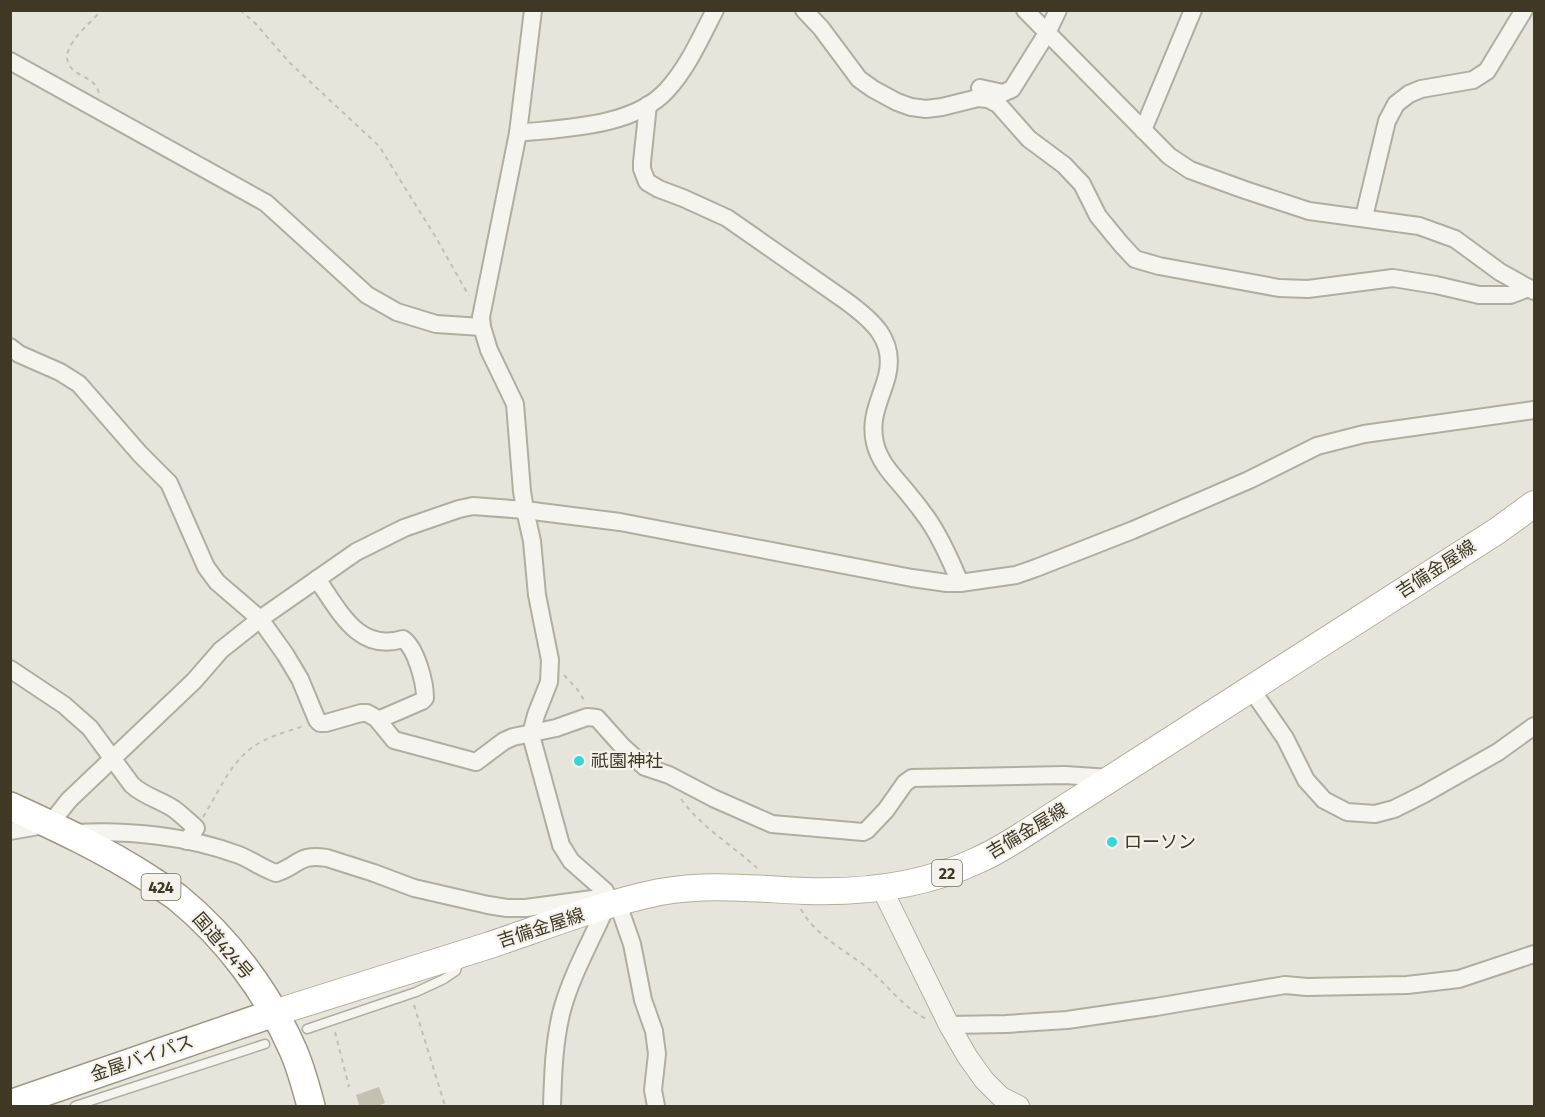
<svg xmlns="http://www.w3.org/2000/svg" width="1545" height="1117" font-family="'Fira Sans','Noto Sans JP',sans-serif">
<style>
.building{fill:#c4c0b2}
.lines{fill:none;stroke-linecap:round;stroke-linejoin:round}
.service-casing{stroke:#b1ada1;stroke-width:11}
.minor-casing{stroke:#b1ada1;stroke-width:20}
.tertiary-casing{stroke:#b1ada1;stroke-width:22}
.primary-casing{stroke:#b3ad9a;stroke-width:28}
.trunk-casing{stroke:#9e9782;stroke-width:30}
.path{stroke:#c2bfb6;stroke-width:2;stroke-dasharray:4.5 4.5;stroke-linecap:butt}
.service{stroke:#f5f4ee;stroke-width:8}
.minor{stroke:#f5f4ee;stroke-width:16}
.tertiary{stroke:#f5f4ee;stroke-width:20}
.primary{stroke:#fff;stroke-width:26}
.trunk{stroke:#fff;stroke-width:27}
.poi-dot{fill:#37d5d4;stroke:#f5f2eb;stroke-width:2}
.labels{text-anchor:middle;stroke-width:4.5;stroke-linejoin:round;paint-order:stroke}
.shield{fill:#f5f2eb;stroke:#757060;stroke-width:1.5}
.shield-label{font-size:16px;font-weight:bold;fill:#3e3825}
.street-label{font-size:18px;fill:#3e3825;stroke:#f5f2eb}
.poi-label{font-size:18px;fill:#3e3825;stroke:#f5f2eb;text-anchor:start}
</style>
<rect width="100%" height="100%" fill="#e7e4db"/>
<path class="building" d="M379 1087 385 1103 375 1107H360L356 1095Z"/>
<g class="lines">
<defs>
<g id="service">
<path d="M307 1029 416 992 444 979 456 971 457 967 455 958"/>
<path d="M75 1106 265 1044"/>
</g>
<g id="minor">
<path d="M533 10 518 133 481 317 482 327 489 350 515 404 522 491 525 510 532 541 537 595 550 660 549 682 536 715 531 734 532 739 561 845 571 861 605 891 611 905"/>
<path d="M804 10 821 28 859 79 873 89 897 102 911 107 926 109 942 107 978 98 988 99 998 104 1029 139 1064 165 1082 184 1098 216 1121 244 1135 259 1159 266 1279 288 1308 289 1393 278 1436 285 1479 295H1510L1529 288"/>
<path d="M1025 10 1169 156 1190 170 1245 190 1309 211 1419 226 1455 239 1500 272 1534 291"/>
<path d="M10 61 266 203 367 295 397 312 436 324 482 327"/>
<path d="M980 88 1003 93 1012 89 1047 33 1058 10"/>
<path d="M648 105 642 162V169L647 182 659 189 683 198 727 218 846 301C872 320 896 340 887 376 881 399 869 417 875 443 880 465 897 479 910 496 916 503 921 510 927 518 941 538 951 561 960 583"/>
<path d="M1143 130 1193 10"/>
<path d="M518 133C564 128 634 127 667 90 688 67 701 37 715 10"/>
<path d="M1364 217 1387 121 1396 104 1409 94 1421 89 1473 80 1487 71 1524 10"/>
<path d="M10 347 19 354 60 372 79 384 140 454 169 483 206 567 217 582 260 619 285 654 300 679 317 720 320 723H326L361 713H367L376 718 394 740 476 762 504 741 513 737 556 728 587 717 597 718 623 747 645 767 669 775 713 798 772 824 863 832 867 830 886 810 905 783 912 778 1065 775 1110 778"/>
<path d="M317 579C339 610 358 653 403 639 416 648 425 682 425 698L422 701 378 720"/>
<path d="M10 669 64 705 90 728 132 785C144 796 160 800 174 809 182 815 189 822 196 828L187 841"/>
<path d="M1251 689 1285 738 1306 780 1324 800 1347 812 1375 814 1394 809 1424 794 1498 752 1534 726"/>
<path d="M10 831 50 824 69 800 194 681 221 650 260 619 356 552 404 528 459 509 473 506 525 510 620 522 912 578 947 583H960L1016 575 1036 568 1133 530 1249 480 1317 446 1364 434 1534 410"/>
<path d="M75 833C129 830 188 836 239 855 252 860 263 869 276 873 299 866 298 853 327 858L374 873 414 888 488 905 507 908H526L600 898"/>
<path d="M618 904 632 944 643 1000 654 1031 657 1054 653 1090 656 1106"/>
<path d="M949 1025 1006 1024 1067 1020 1156 1007 1285 985 1307 987 1407 985 1459 979 1534 954"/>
<path d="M552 1106C553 1074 554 1041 562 1010 572 974 591 941 606 907"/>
</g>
<path id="tertiary" d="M882 889 949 1025 967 1056 984 1080 1001 1097 1019 1106"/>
<path id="primary" d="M274 1013C345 991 416 969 487 946 544 927 601 904 660 892 708 883 757 889 805 891 865 893 924 886 978 860 992 854 1005 846 1018 838L1497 531 1534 504"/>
<g id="trunk">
<path d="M10 806C58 828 105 850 148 878 158 885 169 891 178 898 227 938 268 993 293 1050 301 1068 306 1087 311 1106"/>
<path d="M10 1104 274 1013"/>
</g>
</defs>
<use href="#service" class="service-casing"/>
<use href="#minor" class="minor-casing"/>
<use href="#tertiary" class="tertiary-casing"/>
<use href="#primary" class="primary-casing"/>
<use href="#trunk" class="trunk-casing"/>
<g class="path">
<path d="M240 10 255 23 290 63 379 146 435 236 469 296"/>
<path d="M99 93C96 82 88 79 79 74 47 56 88 26 102 10"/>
<path d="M564 675 577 689 586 703"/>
<path d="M681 799C701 827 732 845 757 868"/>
<path d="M203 817C221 789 232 756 263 741 276 734 290 731 303 726"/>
<path d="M801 909C815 936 847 951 870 970 889 987 903 1007 926 1019"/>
<path d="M414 1005 445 1106"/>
<path d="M335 1032 349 1087"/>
</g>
<use href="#service" class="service"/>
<use href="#minor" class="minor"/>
<use href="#tertiary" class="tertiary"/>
<use href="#primary" class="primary"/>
<use href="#trunk" class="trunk"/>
</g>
<g class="poi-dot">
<circle cx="579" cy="761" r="6"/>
<circle cx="1112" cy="842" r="6"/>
</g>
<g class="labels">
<g class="shield">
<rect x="932" y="860" width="30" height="26" rx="4.5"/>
<rect x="141.5" y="874" width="39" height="26" rx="4.5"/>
</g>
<g class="shield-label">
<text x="947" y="879">22</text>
<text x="161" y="893">424</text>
</g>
<g class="street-label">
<text transform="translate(1436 569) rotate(-33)" y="6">吉備金屋線</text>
<text transform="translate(1027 831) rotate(-31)" y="6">吉備金屋線</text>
<text transform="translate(541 928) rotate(-18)" y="6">吉備金屋線</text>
<text transform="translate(223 946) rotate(49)" y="6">国道424号</text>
<text transform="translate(142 1058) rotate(-19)" y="6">金屋バイパス</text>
</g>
<g class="poi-label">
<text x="591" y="767">祇園神社</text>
<text x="1124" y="848">ローソン</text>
</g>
</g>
<rect width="1545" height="1117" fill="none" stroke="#3e3825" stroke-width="24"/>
</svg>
